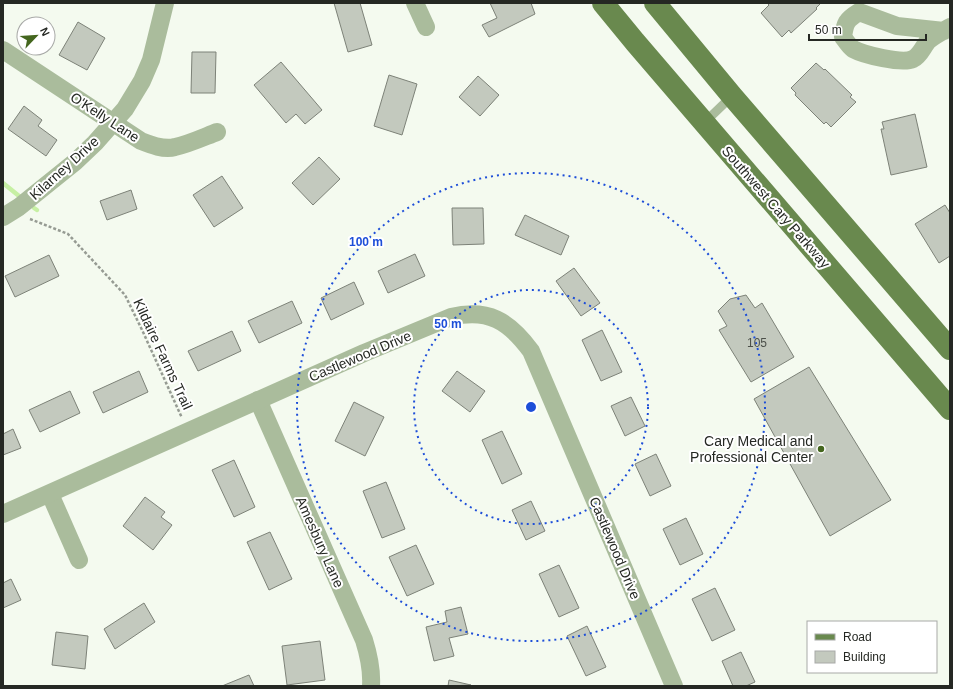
<svg xmlns="http://www.w3.org/2000/svg" width="953" height="689" font-family="Helvetica,sans-serif">
<style>
.lines{fill:none;stroke-linecap:round;stroke-linejoin:round}
.stream{stroke:#c7f0a4;stroke-width:4.5}
.building{fill:#c3c9be;stroke:#7d8278}
.path{stroke:#969b93;stroke-width:2.5;stroke-dasharray:3 2;stroke-linecap:butt}
.lane{stroke:#aabc9c;stroke-width:9}
.street{stroke:#aabc9c;stroke-width:18}
.primary{stroke:#69894e;stroke-width:22}
.ring{fill:none;stroke:#1d4ed8;stroke-width:2;stroke-dasharray:2 4}
.poi-dot{fill:#44661e;stroke:#fff;stroke-width:1.5}
.labels{text-anchor:middle;stroke-width:4;stroke-linejoin:round;paint-order:stroke}
.number-label{font-size:12px;fill:#4c504a}
.street-label{font-size:14px;fill:#252823;stroke:#fff}
.poi-label{font-size:14px;fill:#252823;stroke:#fff;text-anchor:end}
.centre{fill:#1d4ed8;stroke:#fff;stroke-width:2}
.ring-label{font-size:12px;text-anchor:middle;font-weight:bold;fill:#1d4ed8;stroke:#fff;stroke-width:4;stroke-linejoin:round;paint-order:stroke}
</style>
<rect width="100%" height="100%" fill="#f4faef"/>
<g class="lines">
<g class="stream">
<path d="M3 183 19 196"/>
<path d="M34 208 37 210"/>
</g>
</g>
<g class="building">
<path d="M334 3H360L372 45 348 52Z"/>
<path d="M490 3H531L535 14 489 37 482 25 497 18Z"/>
<path d="M767 3H821L816 8 817 9 791 33 789 30 782 37 761 13 769 5Z"/>
<path d="M78 22 105 38 87 70 59 55Z"/>
<path d="M192 52H216L215 93H191Z"/>
<path d="M281 62 322 110 305 124 296 114 286 123 254 85Z"/>
<path d="M816 63 824 70 825 69 852 95 850 97 856 102 831 127 826 122 824 124 795 95 796 93 791 88Z"/>
<path d="M389 75 417 84 402 135 374 126Z"/>
<path d="M478 76 499 95 480 116 459 97Z"/>
<path d="M24 106 42 120 38 126 57 140 46 156 8 129Z"/>
<path d="M915 114 927 167 891 175 881 129H884L882 122Z"/>
<path d="M319 157 340 179 313 205 292 183Z"/>
<path d="M222 176 243 208 214 227 193 195Z"/>
<path d="M131 190 137 209 107 220 100 201Z"/>
<path d="M945 205 950 213V256L939 263 915 224Z"/>
<path d="M452 208H483L484 244 453 245Z"/>
<path d="M525 215 569 236 561 255 515 235Z"/>
<path d="M415 254 425 276 388 293 378 271Z"/>
<path d="M49 255 59 276 15 297 5 276Z"/>
<path d="M574 268 600 303 581 316 556 281Z"/>
<path d="M354 282 364 304 331 320 321 298Z"/>
<path d="M746 295 755 308 762 303 794 357 751 382 719 330 727 326 718 311 730 299Z"/>
<path d="M292 301 302 323 259 343 248 321Z"/>
<path d="M602 330 622 372 601 381 582 340Z"/>
<path d="M232 331 241 351 198 371 188 351Z"/>
<path d="M809 367 891 500 830 536 754 399Z"/>
<path d="M139 371 148 392 103 413 93 392Z"/>
<path d="M457 371 485 391 470 412 442 391Z"/>
<path d="M70 391 80 413 40 432 29 410Z"/>
<path d="M631 397 645 426 625 436 611 406Z"/>
<path d="M354 402 384 417 365 456 335 441Z"/>
<path d="M13 429 21 448 3 455V434Z"/>
<path d="M502 431 522 474 502 484 482 440Z"/>
<path d="M656 454 671 486 650 496 635 464Z"/>
<path d="M234 460 255 507 234 517 212 470Z"/>
<path d="M386 482 405 529 382 538 363 491Z"/>
<path d="M145 497 165 512 161 517 172 525 153 550 123 526Z"/>
<path d="M531 501 545 531 526 540 512 510Z"/>
<path d="M686 518 703 554 680 565 663 529Z"/>
<path d="M270 532 292 579 269 590 247 542Z"/>
<path d="M416 545 434 584 407 596 389 557Z"/>
<path d="M559 565 579 608 559 617 539 574Z"/>
<path d="M11 579 21 600 3 608V583Z"/>
<path d="M715 588 735 630 712 641 692 599Z"/>
<path d="M144 603 155 622 115 649 104 629Z"/>
<path d="M461 607 468 634 449 638 454 656 434 661 426 627 447 622 445 611Z"/>
<path d="M587 626 606 667 586 676 567 636Z"/>
<path d="M56 632 88 636 85 669 52 665Z"/>
<path d="M320 641 325 680 287 685 282 646Z"/>
<path d="M741 652 755 682 746 686H733L722 661Z"/>
<path d="M249 675 254 686H222Z"/>
<path d="M449 680 471 685 448 686Z"/>
</g>
<g class="lines">
<path class="path" d="M30 219 68 234 125 295 143 332 182 418"/>
<path class="lane" d="M704 123 732 96"/>
<g class="street">
<path d="M415 3 426 27"/>
<path d="M944 31 897 26 859 12C846 20 845 23 843 37 846 41 849 46 853 49 864 55 902 64 913 59 921 55 923 46 929 40 935 35 943 31 950 27"/>
<path d="M3 50 141 141C151 145 164 150 175 147 189 144 204 137 217 132"/>
<path d="M3 217 19 207 75 162 95 143 125 109 142 81 151 60 165 3"/>
<path d="M258 400 364 640C369 656 372 670 371 686"/>
<path d="M50 494 79 560"/>
<path d="M3 514 364 353 451 317C488 308 509 321 531 351L674 686"/>
</g>
<g class="primary">
<path d="M603 3 635 42 950 409"/>
<path d="M655 3 732 96 950 349"/>
</g>
</g>
<g class="ring">
<circle cx="531" cy="407" r="117"/>
<circle cx="531" cy="407" r="234"/>
</g>
<circle class="poi-dot" cx="821" cy="449" r="4"/>
<g class="labels">
<g class="number-label">
<text x="757" y="347">105</text>
</g>
<g class="street-label">
<text transform="translate(105 117) rotate(33)" y="5">O'Kelly Lane</text>
<text transform="translate(64 168) rotate(-42)" y="5">Kilarney Drive</text>
<text transform="translate(776 207) rotate(49)" y="5">Southwest Cary Parkway</text>
<text transform="translate(163 354) rotate(65)" y="5">Kildaire Farms Trail</text>
<text transform="translate(360 356) rotate(-23)" y="5">Castlewood Drive</text>
<text transform="translate(320 542) rotate(66)" y="5">Amesbury Lane</text>
<text transform="translate(615 548) rotate(67)" y="5">Castlewood Drive</text>
</g>
<g class="poi-label">
<text x="813" y="446">Cary Medical and<tspan x="813" dy="16">Professional Center</tspan></text>
</g>
</g>
<circle cx="531" cy="407" r="6" class="centre"/>
<g class="ring-label">
<text x="366" y="246">100 m</text>
<text x="448" y="328">50 m</text>
</g>
<rect width="953" height="689" fill="none" stroke="#252823" stroke-width="8"/>
<rect x="807" y="621" width="130" height="52" fill="#ffffff" stroke="#a8a9a7"/>
<rect x="815" y="634" width="20" height="6" fill="#69894e" stroke="#a8a9a7"/>
<text x="843" y="641" font-size="12" fill="#252823">Road</text>
<rect x="815" y="651" width="20" height="12" fill="#c3c9be" stroke="#a8a9a7"/>
<text x="843" y="661" font-size="12" fill="#252823">Building</text>
<g transform="translate(36 36) rotate(65)"><circle r="19" fill="#ffffff" stroke="#a8a9a7"/>
<path d="M0-3L7 15L0 10L-7 15Z" fill="#44661e"/>
<text y="-6" font-size="11" font-weight="bold" text-anchor="middle" fill="#252823">N</text>
</g>
<path d="M809 34v6h117v-6" fill="none" stroke="#252823" stroke-width="2"/>
<text x="815" y="34" font-size="12" fill="#252823" stroke="#ffffff" stroke-width="3" paint-order="stroke">50 m</text>
</svg>
